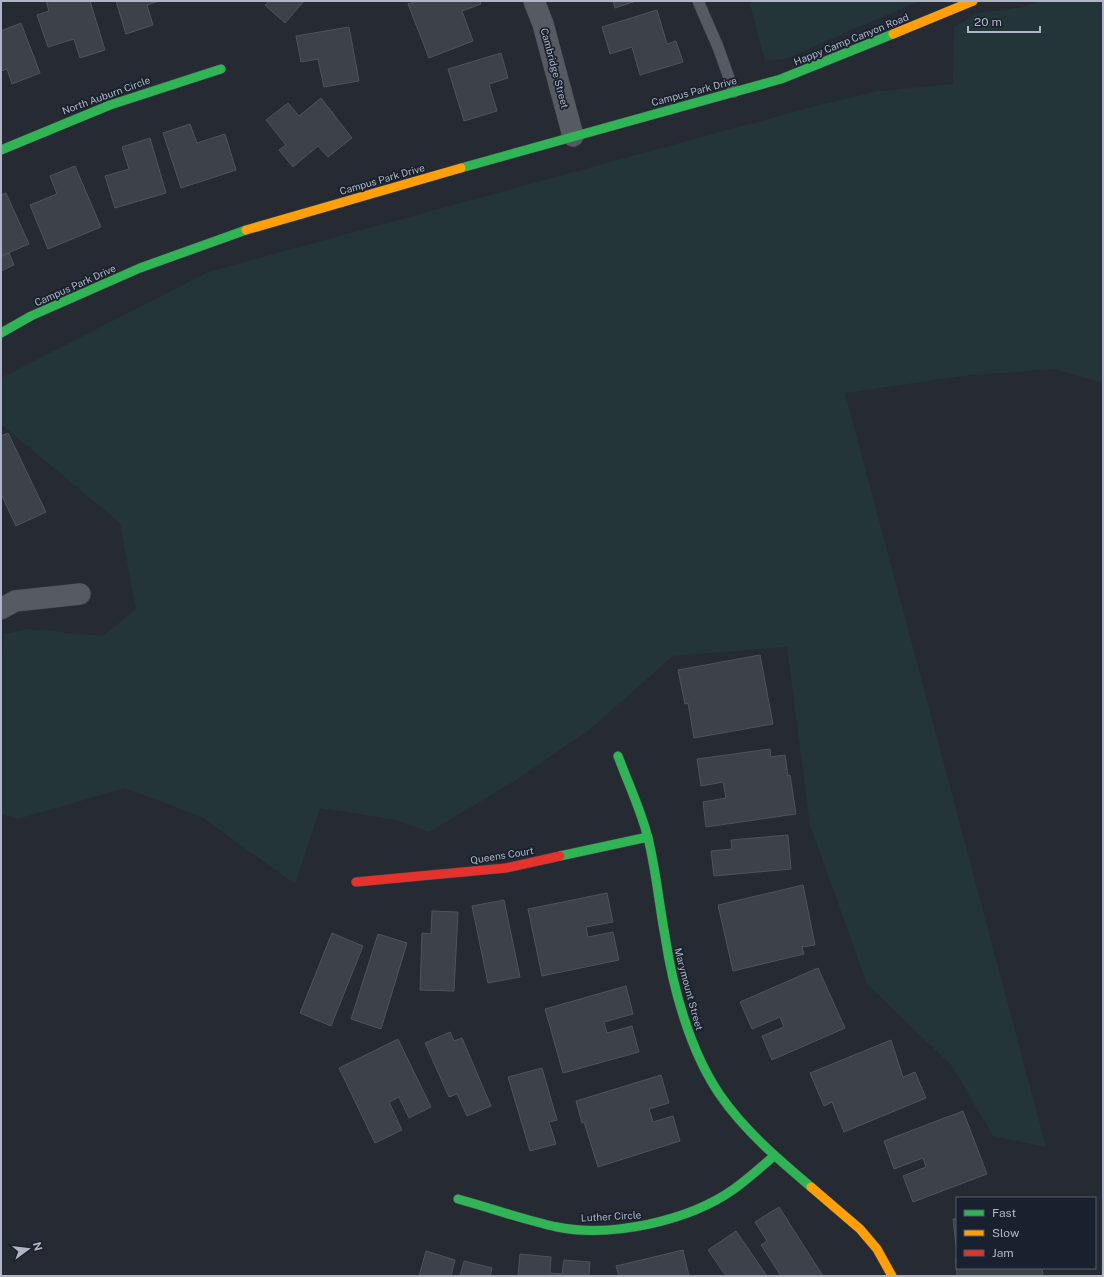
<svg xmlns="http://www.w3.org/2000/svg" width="1104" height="1277" font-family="'Public Sans',sans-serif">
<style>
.green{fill:#233539}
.building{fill:#3d424a;stroke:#4e535c}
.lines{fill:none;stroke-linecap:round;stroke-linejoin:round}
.lane-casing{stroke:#42464c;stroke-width:12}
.street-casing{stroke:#42464c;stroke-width:22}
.fast-casing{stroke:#42464c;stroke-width:10}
.slow-casing{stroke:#42464c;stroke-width:10}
.jam-casing{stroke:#42464c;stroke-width:10}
.lane{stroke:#565a62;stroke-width:11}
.street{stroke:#565a62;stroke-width:21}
.fast{stroke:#30b455;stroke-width:9}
.slow{stroke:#ff9f0a;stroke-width:9}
.jam{stroke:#e5322d;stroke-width:9}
.labels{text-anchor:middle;stroke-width:3.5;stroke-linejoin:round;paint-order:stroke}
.street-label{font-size:10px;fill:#afb7c6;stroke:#1a212e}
</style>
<rect width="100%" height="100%" fill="#262b33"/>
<g class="green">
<path d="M749 1H919L785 59 765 61Z"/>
<path d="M1040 1H1103V383L1055 369 963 376 845 393 1046 1147 993 1136 952 1066 867 984 810 825 787 647 673 656 589 730 513 782 429 832 397 820 320 808 295 884 202 817 125 788 18 819 1 814V676L4 634 28 629 103 636 136 609 120 523 1 424V378L208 272 812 107 878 91 953 84 954 27 978 13 1023 7Z"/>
</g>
<g class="building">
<path d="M46 1H90L105 50 80 58 74 39 48 47 37 15 49 11Z"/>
<path d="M116 1H159L147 5 153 25 126 34Z"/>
<path d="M269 1H304L285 23 265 5Z"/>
<path d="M417 1H480L481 4 462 11 473 41 429 58 408 4Z"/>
<path d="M613 1H636L615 8Z"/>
<path d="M657 10 667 44 676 41 683 62 640 75 632 47 610 54 602 27Z"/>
<path d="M21 23 40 73 12 84 7 69 1 71V31Z"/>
<path d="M349 27 359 81 324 87 318 59 301 62 296 36Z"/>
<path d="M501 53 508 78 489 84 497 111 464 121 448 69Z"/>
<path d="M321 98 352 138 328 157 318 146 293 167 279 150 286 145 266 120 288 103 299 116Z"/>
<path d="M190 124 197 143 225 134 236 170 181 188 163 133Z"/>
<path d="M150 138 166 193 115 208 105 176 129 169 122 147Z"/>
<path d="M75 166 101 227 48 249 30 205 57 194 50 176Z"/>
<path d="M6 193 29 244 1 256V195Z"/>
<path d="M9 253 14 265 1 271V257Z"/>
<path d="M8 433 46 512 16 526 1 494V436Z"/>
<path d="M760 655 773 724 694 738 688 703 685 704 678 670Z"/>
<path d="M770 749 771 757 785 755 788 776 790 775 796 814 706 827 703 802 726 798 723 782 701 786 697 759Z"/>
<path d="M788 835 791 869 714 876 711 851 732 849 731 840Z"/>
<path d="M803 885 815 945 802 947 804 954 733 971 718 905Z"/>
<path d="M607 893 613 922 586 927 588 937 613 932 619 960 542 976 528 909Z"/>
<path d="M504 900 520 977 488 983 472 906Z"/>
<path d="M432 911 458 912 454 991 420 990 422 933 431 934Z"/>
<path d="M332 933 363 946 331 1026 300 1013Z"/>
<path d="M378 934 407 943 381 1029 351 1019Z"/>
<path d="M818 968 845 1028 772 1060 762 1036 784 1027 780 1017 752 1029 740 1002Z"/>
<path d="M626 986 633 1014 604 1022 607 1033 632 1026 639 1052 563 1073 545 1009Z"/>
<path d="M450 1032 454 1041 462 1038 491 1106 467 1116 457 1094 449 1097 425 1043Z"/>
<path d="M398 1039 431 1107 409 1118 399 1097 389 1102 402 1130 375 1143 339 1068Z"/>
<path d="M891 1040 903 1077 915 1072 926 1098 844 1132 832 1102 824 1106 810 1073Z"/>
<path d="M542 1068 557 1120 549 1122 556 1144 530 1151 508 1077Z"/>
<path d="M661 1075 669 1103 649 1109 653 1122 673 1116 680 1141 598 1167 584 1122 582 1123 576 1101Z"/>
<path d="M963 1111 987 1174 913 1202 903 1176 926 1167 923 1158 894 1169 884 1141Z"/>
<path d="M779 1207 823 1276H781L761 1245 767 1241 755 1222Z"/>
<path d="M953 1219H957V1245H956Z"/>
<path d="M736 1231 767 1276H726L708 1250Z"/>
<path d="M683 1250 689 1276H619L616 1266Z"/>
<path d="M426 1251 455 1260 451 1276H419Z"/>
<path d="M520 1254 551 1257 550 1273 562 1274 564 1260 590 1262 589 1276H518Z"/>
<path d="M956 1259 957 1268H1042L1043 1276H957Z"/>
<path d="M464 1261 492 1268 490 1276H460Z"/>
</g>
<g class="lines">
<defs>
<path id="lane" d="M698 1 718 47 734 92"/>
<g id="street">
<path d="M534 1 543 24 573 136"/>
<path d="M1 609 15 601 80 594"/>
</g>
<g id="fast">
<path d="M1 150 110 105 221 69"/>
<path d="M461 168 781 79 893 34"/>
<path d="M1 333 31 316 140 268 246 230"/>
<path d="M618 756C628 783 641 810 648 838 656 870 659 904 665 936 673 989 690 1051 720 1095 745 1131 778 1159 811 1187"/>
<path d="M560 856 648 837"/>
<path d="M458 1199C491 1208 524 1220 557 1227 611 1238 689 1221 734 1189 748 1179 761 1167 774 1156"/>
</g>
<g id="slow">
<path d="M893 34 973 1"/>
<path d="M246 230 461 168"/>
<path d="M811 1187 860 1229 877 1249 892 1276"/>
</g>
<path id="jam" d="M356 882 506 868 560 856"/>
</defs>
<use href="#lane" class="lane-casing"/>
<use href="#street" class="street-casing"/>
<use href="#fast" class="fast-casing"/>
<use href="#slow" class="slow-casing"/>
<use href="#jam" class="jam-casing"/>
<use href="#lane" class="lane"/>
<use href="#street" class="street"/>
<use href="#fast" class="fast"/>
<use href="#slow" class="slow"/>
<use href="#jam" class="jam"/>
</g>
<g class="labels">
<g class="street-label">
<text transform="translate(851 39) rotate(-22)" y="4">Happy Camp Canyon Road</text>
<text transform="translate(555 68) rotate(75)" y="4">Cambridge Street</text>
<text transform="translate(694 91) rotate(-15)" y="4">Campus Park Drive</text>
<text transform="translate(106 95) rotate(-20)" y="4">North Auburn Circle</text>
<text transform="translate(382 179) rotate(-16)" y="4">Campus Park Drive</text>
<text transform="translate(75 285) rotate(-24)" y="4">Campus Park Drive</text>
<text transform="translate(502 855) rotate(-9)" y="4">Queens Court</text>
<text transform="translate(689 989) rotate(75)" y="4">Marymount Street</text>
<text transform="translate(611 1216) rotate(-3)" y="4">Luther Circle</text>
</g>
</g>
<rect width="1104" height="1277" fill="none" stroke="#afb7c6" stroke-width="4"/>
<rect x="956" y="1197" width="140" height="72" fill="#1a212e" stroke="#565d6b"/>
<rect x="964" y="1210" width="20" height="6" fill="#30b455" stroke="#565d6b"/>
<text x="992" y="1217" font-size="12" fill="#afb7c6">Fast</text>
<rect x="964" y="1230" width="20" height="6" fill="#ff9f0a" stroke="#565d6b"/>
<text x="992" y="1237" font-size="12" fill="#afb7c6">Slow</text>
<rect x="964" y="1250" width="20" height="6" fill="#e5322d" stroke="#565d6b"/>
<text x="992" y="1257" font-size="12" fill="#afb7c6">Jam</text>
<g transform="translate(28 1249) rotate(75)" stroke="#1a212e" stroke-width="3" paint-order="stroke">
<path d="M0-3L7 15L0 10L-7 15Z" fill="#afb7c6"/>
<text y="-6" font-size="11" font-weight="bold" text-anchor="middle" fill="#afb7c6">N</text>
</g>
<path d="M968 26v6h72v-6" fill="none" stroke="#afb7c6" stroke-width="2"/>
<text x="974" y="26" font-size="12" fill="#afb7c6" stroke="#1a212e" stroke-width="3" paint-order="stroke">20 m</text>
</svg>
